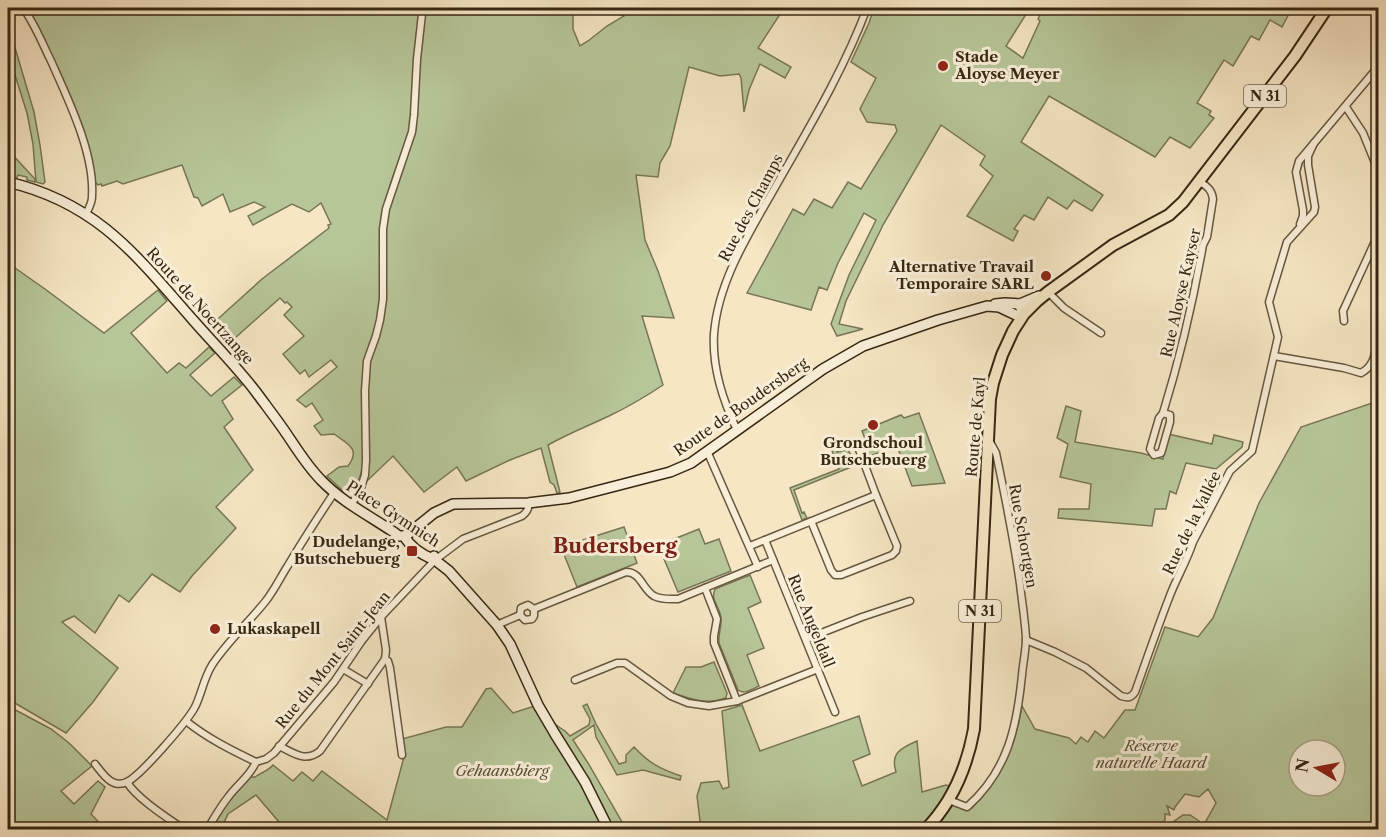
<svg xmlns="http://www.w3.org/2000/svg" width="1386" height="837" font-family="'Libre Caslon Text',serif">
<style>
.green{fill:#b7c699;stroke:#777656;stroke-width:1.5;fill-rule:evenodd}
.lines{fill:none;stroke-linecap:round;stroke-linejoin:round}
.street-casing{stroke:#67573e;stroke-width:9}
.secondary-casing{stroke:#372712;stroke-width:12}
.primary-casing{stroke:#372712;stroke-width:14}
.street{stroke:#f9efd9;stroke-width:6}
.secondary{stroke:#f9efd9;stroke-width:9}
.primary{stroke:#f6e6c4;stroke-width:10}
.poi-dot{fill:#8f2418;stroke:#f9efd9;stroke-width:2}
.labels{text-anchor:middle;stroke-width:6;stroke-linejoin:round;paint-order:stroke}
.shield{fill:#f9efd9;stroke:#71634e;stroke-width:1.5}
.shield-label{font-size:14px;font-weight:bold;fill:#372712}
.poi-label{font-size:15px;font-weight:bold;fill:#372712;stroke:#f9efd9;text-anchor:start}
.street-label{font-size:15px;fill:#372712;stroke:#f9efd9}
.park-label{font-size:15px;font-style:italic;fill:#574f34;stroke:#f9efd9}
.district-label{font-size:21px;font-weight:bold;fill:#7a1f14;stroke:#f9efd9}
</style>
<rect width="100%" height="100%" fill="#f6e6c4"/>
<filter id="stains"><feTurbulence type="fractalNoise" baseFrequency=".00333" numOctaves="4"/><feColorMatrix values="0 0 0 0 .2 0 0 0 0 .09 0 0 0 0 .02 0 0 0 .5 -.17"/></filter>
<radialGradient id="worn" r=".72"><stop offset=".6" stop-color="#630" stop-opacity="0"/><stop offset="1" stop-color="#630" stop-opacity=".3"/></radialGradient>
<g class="green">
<path d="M27 8H580L573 15V29L580 46 588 41 607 26 624 16 603 8H784L758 48 791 67 785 78 760 64 749 90 744 112 741 78 739 74 720 76 689 67 670 146 660 163 658 177 636 175 645 240 658 271 674 318 642 316 663 385C645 397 628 407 609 416 588 426 569 433 548 445L560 492 557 493 554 485 550 482 541 448 510 460 466 481 457 467 424 492 393 456 367 481 368 460 363 462C362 474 359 486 347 491H343L327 476 339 467 348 466C361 449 348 444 334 434L321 435 314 426 323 420 312 403 306 407 297 400 337 367 331 360 309 377 305 370 300 374 283 354 304 336 284 315 292 307 287 302 285 303 280 298 226 346 210 326 262 279 329 228 328 225 331 224 321 203 309 212 292 204 253 225 248 216 265 207 254 202 230 212 223 194 202 206 198 198 194 197 182 165 123 184 117 181 102 186 101 184 98 185 95 182C90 138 71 98 53 58 45 41 37 23 27 8ZM416 127 414 135 395 185 388 209 384 239V212L390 185 409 132H412Z"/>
<path d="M874 8H1030L1006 46 1023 58 1040 21 1038 19 1043 8H1292L1282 27 1270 20 1259 40 1251 36 1233 66 1224 60 1197 103 1211 111 1209 115 1214 118 1190 148 1170 137 1155 157 1049 96 1021 142 1103 195 1092 211 1074 200 1067 209 1048 197 1034 220 1024 215 1014 229 1018 231 1013 241 967 216 993 176 980 165 985 156 941 125 883 225 846 301 839 324 863 329 837 336 831 324 849 275 876 220 864 213 838 263 827 290 819 287 811 310 747 293 793 209 804 215 814 199 832 208 848 182 861 189 897 131 895 125 867 122 860 109 876 78 851 62 869 23Z"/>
<path d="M8 24 34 112 40 145 45 182 43 184 36 182 33 144 27 113 8 53Z"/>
<path d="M8 150 35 179V182L27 180V177L18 175 16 180 8 179Z"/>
<path d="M8 263 45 289 104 333 158 290 167 301 131 333 167 373 179 363 186 368 209 347 215 353 190 375 211 396 234 377 242 385 222 401 233 419 224 427 253 470 216 507 236 528 192 576 180 592 152 574 129 602 119 595 95 633 74 616 62 622 118 668 93 702 66 733 8 699Z"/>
<path d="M1378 401V829H1213L1209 828 1206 821 1216 803 1208 789 1199 797 1185 794 1175 807 1174 810 1167 806 1170 815 1165 814V820L1161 824V829H701L697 796 701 783 719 781 723 789 729 787 722 711 742 705 760 751 859 716 870 754 853 761 862 786 896 772C890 753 901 748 917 741L922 792 946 785 950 786 944 798 959 804 972 808C980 798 989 789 996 778 1010 756 1018 731 1022 706L1035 729 1069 738 1076 744 1081 737 1088 742 1095 731 1104 738 1125 710H1135L1165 627 1198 637 1213 618 1259 503 1301 427ZM1299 750H1335V786H1299Z"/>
<path d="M1066 406 1081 411 1075 442 1141 453 1163 459 1168 434 1212 444 1214 435 1243 442 1242 447 1216 469 1186 463 1176 494 1170 491 1166 509H1155L1152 526 1058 518 1059 509H1089L1091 484 1060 477 1068 444 1057 438Z"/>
<path d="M919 413 945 483 912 486 897 446 867 457 866 453 867 444 862 431 901 415 904 418Z"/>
<path d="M835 447 837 452 848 449C850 456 853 456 859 459L861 463 794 490 802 513 804 512 807 518 802 520 790 488 839 469 831 448Z"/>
<path d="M624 527 637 563 577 587 561 547Z"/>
<path d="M699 529 705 544 719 539 731 571 678 592 664 559 667 557 664 543Z"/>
<path d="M750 575 761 602 748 608 764 648 747 655 759 686C752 689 744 695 738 690L719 643C718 634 722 626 721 618 720 607 710 600 715 589Z"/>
<path d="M714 662 727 693 726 698C707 705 690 699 673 693L686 667H701Z"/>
<path d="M491 688 513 713 538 705 544 717 565 731 570 736 589 725 590 719 583 706 587 704 596 724 619 764 626 762V755L634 747C649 763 660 769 681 776L680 780 643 770 617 775 596 737 594 725 573 740 588 763 626 829H285L256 795 228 814 222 827 218 829 207 830 247 777H255C262 772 268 771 273 765L293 781 302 772 313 781 322 771 387 820 404 757 402 739 446 727H462L486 689Z"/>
<path d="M8 706 51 729 69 743 92 766 61 791 74 804 98 781 105 787 91 814 105 829H8Z"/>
<path d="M1183 815H1190L1199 821 1202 829H1164V825L1172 827 1173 822Z"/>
</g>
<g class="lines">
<defs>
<g id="street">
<path d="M23 8C35 24 42 43 51 61 68 99 95 154 92 197 92 203 89 208 86 214"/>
<path d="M1346 107 1363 133 1378 170"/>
<path d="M1300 224 1303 216V210L1296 172 1299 161 1378 67"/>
<path d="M1048 292 1064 308 1101 333"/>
<path d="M1344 321 1343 311 1378 235"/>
<path d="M1274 356 1344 368 1361 373C1376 365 1375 351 1378 336"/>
<path d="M1163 413C1180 358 1193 302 1203 245L1207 237 1213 199C1212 190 1207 186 1200 182"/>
<path d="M1163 413 1170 415V422L1162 450 1161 453 1154 455 1150 449 1159 418Z"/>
<path d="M737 430C723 401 712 367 714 334 718 282 748 235 773 191 807 131 843 72 867 8"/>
<path d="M858 447 876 495"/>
<path d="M707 451 758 567"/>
<path d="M351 505 360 491 365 475 366 460 365 391 367 361 376 336 380 320 383 299V229L386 209 412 132 414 115 417 59 422 14V8"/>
<path d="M765 540 835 712"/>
<path d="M750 546 876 495 897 546 896 551 892 555 841 575H835L831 570 811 521"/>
<path d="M705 588 717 619 714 636V643L737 701"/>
<path d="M534 609V616L532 619 525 620 520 615 521 608 528 605 534 609 626 572C641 572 642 589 654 596 662 600 670 599 678 599L773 560"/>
<path d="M381 617 386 650 385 659 388 661 390 668 402 755"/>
<path d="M497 625 520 615"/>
<path d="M806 639 862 617 910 601"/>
<path d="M1026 640 1055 652 1086 668 1121 696C1128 698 1131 698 1135 692 1146 661 1157 629 1169 598 1176 579 1187 561 1193 542L1230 471 1252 451 1278 337 1269 302 1287 242 1314 212 1315 207 1308 165V156L1314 143"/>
<path d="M343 669 368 684"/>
<path d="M575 680 617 663H625L671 696 688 703 709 706 737 701 818 669"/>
<path d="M186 721C207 738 231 750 256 762"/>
<path d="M279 746C294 753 305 763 320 751L385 659"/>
<path d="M256 762 266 759 274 753 334 682 361 642 381 617 435 560 463 539 522 516C527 512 529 509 528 503"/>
<path d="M95 764C103 774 112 789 127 782 141 775 187 722 195 707 202 693 203 680 212 665 227 642 248 623 265 602 274 591 280 578 287 567 302 542 318 517 334 493"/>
<path d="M127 782C136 798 169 819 185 830"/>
<path d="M949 800 967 807C1008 771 1017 726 1022 675 1023 663 1026 650 1026 638 1025 620 1022 602 1020 584 1014 540 1005 496 996 453L990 442"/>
<path d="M207 830C214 818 220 807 229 796 238 784 250 776 256 762"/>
</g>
<g id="secondary">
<path d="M8 182C97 203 136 255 193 320 214 344 237 367 256 392 267 407 278 421 288 436 298 451 308 467 321 480 342 502 370 516 395 533L399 536H404C411 548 422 555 435 560"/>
<path d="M995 304 1005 303 1020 304 1039 296"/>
<path d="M404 536 408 534 434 513 453 504 528 503 569 498 670 472 691 463 823 369 863 346 938 320 987 306 999 307 1016 315 1024 314 1019 304"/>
<path d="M434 556 435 560 449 571 497 625 510 644 538 705 555 734 585 782 609 830"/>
</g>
<path id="primary" d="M925 830C953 802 967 767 974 729L990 399 993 383 1002 355 1013 331 1024 314 1037 301 1048 292 1113 245 1169 215 1183 202 1295 56 1327 8"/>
</defs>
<use href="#street" class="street-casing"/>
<use href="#secondary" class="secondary-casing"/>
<use href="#primary" class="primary-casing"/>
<use href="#street" class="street"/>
<use href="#secondary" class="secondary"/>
<use href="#primary" class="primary"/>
</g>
<g class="poi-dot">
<circle cx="943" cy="66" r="6"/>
<circle cx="1046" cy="276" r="6"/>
<circle cx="873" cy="425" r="6"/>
<rect x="406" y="545" width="12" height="12" rx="3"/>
<circle cx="215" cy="629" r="6"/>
</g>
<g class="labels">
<g class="shield">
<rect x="1244" y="85" width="42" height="22" rx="4.5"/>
<rect x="959" y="600" width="42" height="22" rx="4.5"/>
</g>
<g class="shield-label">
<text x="1265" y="101">N 31</text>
<text x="980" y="616">N 31</text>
</g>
<g class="poi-label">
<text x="955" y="62">Stade<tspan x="955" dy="17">Aloyse Meyer</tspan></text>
<text x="1034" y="272" text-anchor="end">Alternative Travail<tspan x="1034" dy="17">Temporaire SARL</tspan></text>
<text x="873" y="448" text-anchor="middle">Grondschoul<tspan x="873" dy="17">Butschebuerg</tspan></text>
<text x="400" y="547" text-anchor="end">Dudelange,<tspan x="400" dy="17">Butschebuerg</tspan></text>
<text x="227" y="634">Lukaskapell</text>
</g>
<g class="street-label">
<text transform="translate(751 208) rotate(-62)" y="5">Rue des Champs</text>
<text transform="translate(1181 293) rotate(-77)" y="5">Rue Aloyse Kayser</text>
<text transform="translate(200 306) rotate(48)" y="5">Route de Noertzange</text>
<text transform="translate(741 407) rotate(-35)" y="5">Route de Boudersberg</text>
<text transform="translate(976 427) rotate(-85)" y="5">Route de Kayl</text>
<text transform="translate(393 514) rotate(33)" y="5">Place Gymnich</text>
<text transform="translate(1192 523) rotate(-64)" y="5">Rue de la Vallée</text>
<text transform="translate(1023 536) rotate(80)" y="5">Rue Schortgen</text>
<text transform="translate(811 621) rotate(68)" y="5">Rue Angeldall</text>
<text transform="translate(333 660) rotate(-51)" y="5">Rue du Mont Saint-Jean</text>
</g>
<g class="park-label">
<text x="1151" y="751">Réserve<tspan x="1151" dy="17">naturelle Haard</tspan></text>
<text x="502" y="776">Gehaansbierg</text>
</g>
<g class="district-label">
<text x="615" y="553">Budersberg</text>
</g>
</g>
<rect width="1386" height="837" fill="none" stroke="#f6e6c4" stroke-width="30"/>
<rect x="9" y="9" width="1368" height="819" fill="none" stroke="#372712" stroke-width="3"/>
<rect x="15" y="15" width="1356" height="807" fill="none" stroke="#372712" stroke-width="1.5"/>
<g transform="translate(1317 768) rotate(280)"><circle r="28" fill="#f9efd9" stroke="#ab9f89" stroke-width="1.5"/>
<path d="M0-4.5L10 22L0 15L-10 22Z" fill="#8f2418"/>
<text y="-9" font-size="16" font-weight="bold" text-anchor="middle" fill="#372712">N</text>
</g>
<rect width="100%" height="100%" filter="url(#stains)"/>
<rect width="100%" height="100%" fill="url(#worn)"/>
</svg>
